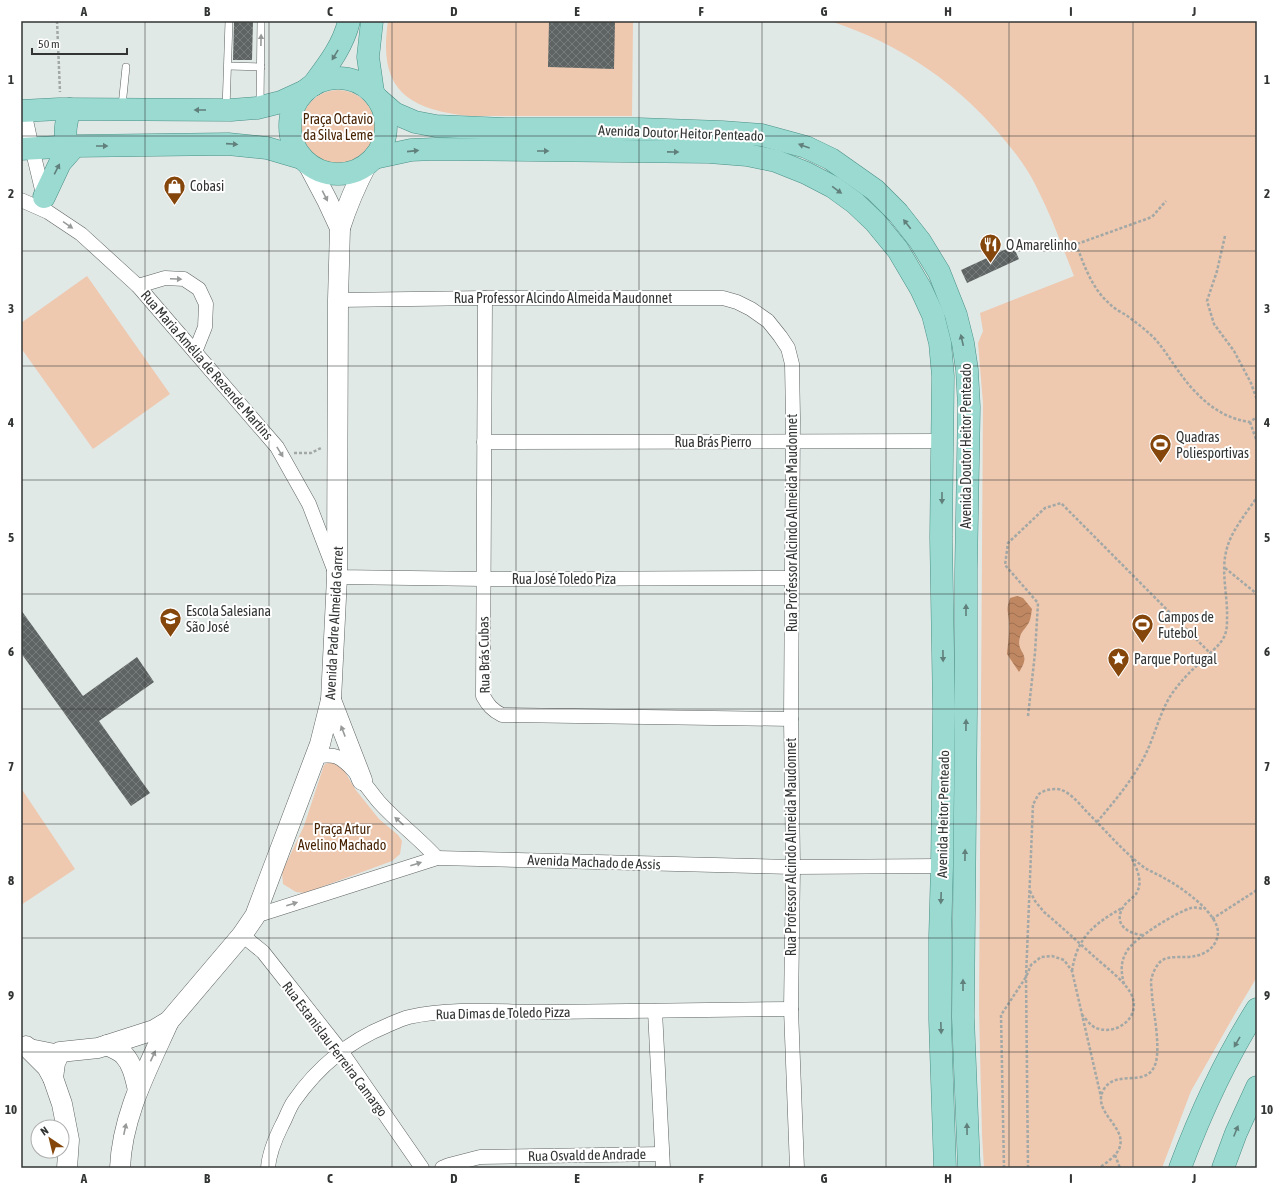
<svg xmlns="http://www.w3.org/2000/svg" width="1278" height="1189" font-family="'Asap Condensed',sans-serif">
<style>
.green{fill:#eec8af}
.water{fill:url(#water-waves)}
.building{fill:url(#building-cross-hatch)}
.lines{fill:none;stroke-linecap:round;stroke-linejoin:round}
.lane-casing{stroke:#5d6362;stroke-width:8}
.street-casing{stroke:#5d6362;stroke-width:15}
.secondary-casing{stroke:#5d6362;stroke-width:21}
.primary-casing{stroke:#499086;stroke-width:23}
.path{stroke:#a2a8a6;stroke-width:2.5;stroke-dasharray:3 2;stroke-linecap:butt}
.lane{stroke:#fff;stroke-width:7}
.street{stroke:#fff;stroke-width:14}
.secondary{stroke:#fff;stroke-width:20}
.primary{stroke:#9adad1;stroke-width:22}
.oneway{fill:#989a9a}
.oneway2{fill:#617f7b}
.grid{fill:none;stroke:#323534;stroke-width:1;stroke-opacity:0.55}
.labels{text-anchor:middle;stroke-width:4;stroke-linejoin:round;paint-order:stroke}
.park-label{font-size:14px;fill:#472203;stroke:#fff}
.street-label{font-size:14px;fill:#323534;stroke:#fff}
.poi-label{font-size:14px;fill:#323534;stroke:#fff;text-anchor:start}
.neatline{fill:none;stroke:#323534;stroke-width:1.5}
.grid-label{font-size:13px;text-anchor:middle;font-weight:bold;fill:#323534}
</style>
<defs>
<pattern id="water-waves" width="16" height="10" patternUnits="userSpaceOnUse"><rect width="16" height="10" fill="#c08862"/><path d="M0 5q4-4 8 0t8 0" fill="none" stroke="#9d7052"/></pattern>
<pattern id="building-cross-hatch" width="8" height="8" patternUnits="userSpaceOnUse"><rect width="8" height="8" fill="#5e6463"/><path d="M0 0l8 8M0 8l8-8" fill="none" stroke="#777c7b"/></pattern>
</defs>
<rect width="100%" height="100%" fill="#e1e9e7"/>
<g class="green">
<path d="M388 21H633L632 116H469C405 109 378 88 388 21Z"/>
<path d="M830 21H1257V977L1236 1012 1191 1091 1162 1168H984L982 1135 979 1009 983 403 978 343 983 331 980 313 1074 276C1062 246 1051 215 1036 186 1029 171 1018 156 1007 143 961 85 901 44 830 21Z"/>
<circle cx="338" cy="127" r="37"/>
<path d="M87 276 170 394 93 449 21 348V323Z"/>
<path d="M336 761 341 765 355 789 379 819 398 835 402 841 400 854 392 861 305 893 296 892 283 884 282 872 304 826 324 765 329 762Z"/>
<path d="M21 788 75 869 21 905Z"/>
</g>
<path class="water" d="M1017 596 1023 598 1032 609C1031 614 1031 620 1028 624 1025 629 1021 632 1020 637 1015 654 1033 651 1019 672L1007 654C1008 643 1010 632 1009 621 1008 610 1006 610 1010 598Z"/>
<g class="building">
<path d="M234 21H253L252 60H233Z"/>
<path d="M549 21H615L614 69 548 67Z"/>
<path d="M1013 246 1019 259 967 283 961 270Z"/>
<path d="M21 610 83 696 137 657 154 682 99 721 150 793 131 806 21 653Z"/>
</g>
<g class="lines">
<defs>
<g id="lane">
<path d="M228 66 261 67"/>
<path d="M260 105 261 21"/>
<path d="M122 106 126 67"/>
<path d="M226 109 229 21"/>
</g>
<g id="street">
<path d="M24 111 32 148 44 198"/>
<path d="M21 200 48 212 81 234 138 286 277 447 309 504 337 577 484 579 792 578"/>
<path d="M138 286 165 278 184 279 199 289 206 304 205 327 195 352"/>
<path d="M485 298 483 696C488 705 492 710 502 715L791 719"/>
<path d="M338 300 485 298H723L737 302 751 309 768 321 780 336 788 348 792 364 793 418 791 719 793 867 791 1009 797 1168"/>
<path d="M484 442 942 441"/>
<path d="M316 756C323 756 331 754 337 757 352 764 368 789 379 802 397 822 419 838 437 858"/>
<path d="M255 916 437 858 793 867 942 866"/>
<path d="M242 935 263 952 341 1051 422 1168"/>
<path d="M655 1011 663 1168"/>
<path d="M25 1045 60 1052"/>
<path d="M268 1168C269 1153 275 1139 282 1125 286 1118 289 1108 294 1101 317 1068 349 1041 386 1026 393 1023 401 1019 409 1017 454 1007 501 1012 547 1012 628 1011 710 1010 791 1009"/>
<path d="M442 1168 449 1165 480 1157 662 1154"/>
</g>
<g id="secondary">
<path d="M340 228C347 206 356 185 367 164"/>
<path d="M331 700 362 780"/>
<path d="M107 1045C113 1048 120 1051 124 1055 133 1065 135 1078 138 1090"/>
<path d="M26 1046 47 1067 53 1078 62 1104 69 1140 67 1168"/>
<path d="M53 1078 55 1063 60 1052 98 1048 154 1030 169 1021 242 935 255 916 320 744 331 700 337 577 338 300 340 228 327 200 308 164"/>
<path d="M120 1168C122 1115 148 1068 169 1021"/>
</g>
<g id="primary">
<path d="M372 21 368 57 373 92"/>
<circle cx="338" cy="126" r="48"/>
<path d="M313 85C328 65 343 46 349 21"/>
<path d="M378 99 394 113 415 122 436 126 505 129H639L722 132 762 135 806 147 831 159 875 190 898 213 920 241 939 272 956 315 963 343 967 370 969 407 966 570V711L963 1017 969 1168"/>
<path d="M21 111 59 109 231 110 257 108 281 102 305 91"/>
<path d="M66 147C65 132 65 124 70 109"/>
<path d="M21 149 75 146 228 144 267 148 301 158"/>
<path d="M374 158 411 150 434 149 709 152 747 155 776 161 806 173 833 187 855 203 875 222 898 250 921 289 933 315 940 343 943 376 941 537 944 710 942 866 940 936V1020L945 1168"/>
<path d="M44 197 60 163 75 146"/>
<path d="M1180 1168C1201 1112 1225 1059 1257 1009"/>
<path d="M1223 1168 1236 1133 1257 1087"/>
</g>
</defs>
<use href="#lane" class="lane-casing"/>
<use href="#street" class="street-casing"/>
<use href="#secondary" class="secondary-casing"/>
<use href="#primary" class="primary-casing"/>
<g class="path">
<path d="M57 21 60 92"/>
<path d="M1225 236 1217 271 1207 301 1214 324 1234 351 1251 383 1257 400"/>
<path d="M1076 244C1084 265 1092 289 1110 304 1115 310 1124 313 1130 318 1138 324 1146 330 1153 337 1163 347 1169 358 1177 369 1195 395 1218 418 1250 422L1257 417"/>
<path d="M1063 249 1152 217 1166 201"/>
<path d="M1250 422 1257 442"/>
<path d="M294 453H311L321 448"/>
<path d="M1225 568 1257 594"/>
<path d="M1028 716 1035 653 1038 603 1005 565 1008 543 1045 508 1061 503 1210 653"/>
<path d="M1097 822C1113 803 1130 783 1142 761 1154 740 1158 716 1171 695 1181 680 1193 669 1206 657 1212 651 1220 645 1224 637 1227 631 1227 625 1227 619 1228 597 1221 574 1226 552 1230 532 1246 514 1257 497"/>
<path d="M1132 859C1137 869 1143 881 1137 892 1135 897 1127 901 1124 906 1112 923 1127 934 1143 935"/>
<path d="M1030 891 1035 901 1044 912C1062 927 1079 943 1097 959 1107 968 1127 983 1132 996 1141 1018 1116 1036 1096 1028 1091 1026 1086 1019 1082 1015"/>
<path d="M1212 919 1257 890"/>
<path d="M1072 971C1077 937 1094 924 1122 908"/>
<path d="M1124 984C1121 972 1120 962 1127 951 1134 938 1177 912 1191 908 1195 907 1199 908 1203 909"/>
<path d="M1115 1155 1120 1168"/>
<path d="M1004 1168 1001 1015 1026 977 1031 965 1041 957 1052 956 1064 960 1072 971 1101 1097"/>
<path d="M1028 1168 1026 977 1033 804C1035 802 1037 796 1039 794 1045 789 1056 788 1062 790 1073 795 1081 806 1089 814 1106 831 1122 850 1141 865 1148 871 1156 873 1164 878 1181 887 1217 912 1218 932 1218 945 1207 954 1195 956 1184 959 1168 954 1160 962 1155 967 1152 975 1151 981 1151 986 1152 991 1152 996 1154 1015 1160 1044 1156 1062 1148 1090 1117 1068 1104 1089 1090 1112 1129 1127 1119 1149 1115 1157 1106 1163 1099 1168"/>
</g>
<use href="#lane" class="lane"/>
<use href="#street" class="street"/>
<use href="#secondary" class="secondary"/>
<use href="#primary" class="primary"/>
</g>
<defs><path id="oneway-solid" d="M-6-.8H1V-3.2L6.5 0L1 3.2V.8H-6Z"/></defs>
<g class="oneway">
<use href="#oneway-solid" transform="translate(261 40) rotate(-89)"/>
<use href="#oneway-solid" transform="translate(325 196) rotate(63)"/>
<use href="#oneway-solid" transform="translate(68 225) rotate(34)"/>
<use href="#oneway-solid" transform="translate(176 279) rotate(3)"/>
<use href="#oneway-solid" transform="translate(280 452) rotate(58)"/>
<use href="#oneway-solid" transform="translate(343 731) rotate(-111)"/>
<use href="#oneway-solid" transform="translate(399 821) rotate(-138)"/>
<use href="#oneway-solid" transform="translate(416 864) rotate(-18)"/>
<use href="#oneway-solid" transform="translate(292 904) rotate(-18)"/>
<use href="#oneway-solid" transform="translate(153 1056) rotate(-65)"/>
<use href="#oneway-solid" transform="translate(125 1129) rotate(-78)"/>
</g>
<g class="oneway2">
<use href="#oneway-solid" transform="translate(335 55) rotate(121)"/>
<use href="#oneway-solid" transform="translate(200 110) rotate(-180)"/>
<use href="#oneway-solid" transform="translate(232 144) rotate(4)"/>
<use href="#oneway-solid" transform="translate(102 146)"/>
<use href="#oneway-solid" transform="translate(804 146) rotate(-160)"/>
<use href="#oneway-solid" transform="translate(413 151) rotate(-6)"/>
<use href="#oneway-solid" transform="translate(543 151)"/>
<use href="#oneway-solid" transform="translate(673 152) rotate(1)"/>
<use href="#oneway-solid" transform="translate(57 169) rotate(-63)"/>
<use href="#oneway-solid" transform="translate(837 190) rotate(36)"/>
<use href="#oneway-solid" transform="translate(907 224) rotate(-128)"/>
<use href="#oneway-solid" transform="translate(962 340) rotate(-103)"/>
<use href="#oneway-solid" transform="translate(942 498) rotate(90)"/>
<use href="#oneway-solid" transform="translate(966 610) rotate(-90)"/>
<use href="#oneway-solid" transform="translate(943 656) rotate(89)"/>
<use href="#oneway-solid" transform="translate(966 725) rotate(-89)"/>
<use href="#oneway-solid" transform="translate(965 855) rotate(-89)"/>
<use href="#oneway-solid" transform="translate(941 898) rotate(92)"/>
<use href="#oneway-solid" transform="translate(963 985) rotate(-90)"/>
<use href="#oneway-solid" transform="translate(941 1028) rotate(88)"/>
<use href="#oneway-solid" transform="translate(1237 1042) rotate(120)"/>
<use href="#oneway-solid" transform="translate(967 1129) rotate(-91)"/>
<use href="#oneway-solid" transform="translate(1236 1131) rotate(-68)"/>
</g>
<path class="grid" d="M145 21V1168M269 21V1168M392 21V1168M516 21V1168M639 21V1168M762 21V1168M886 21V1168M1009 21V1168M1133 21V1168M21 136H1257M21 251H1257M21 366H1257M21 480H1257M21 594H1257M21 709H1257M21 824H1257M21 938H1257M21 1052H1257"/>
<defs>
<symbol id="shop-pin" viewBox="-11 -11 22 30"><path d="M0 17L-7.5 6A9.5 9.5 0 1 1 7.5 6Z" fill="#85460c" stroke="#fff"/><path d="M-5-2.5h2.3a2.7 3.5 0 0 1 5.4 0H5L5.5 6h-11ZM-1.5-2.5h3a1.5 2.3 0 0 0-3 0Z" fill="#fff"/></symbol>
<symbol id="restaurant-pin" viewBox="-11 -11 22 30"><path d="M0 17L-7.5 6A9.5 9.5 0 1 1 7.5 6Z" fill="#85460c" stroke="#fff"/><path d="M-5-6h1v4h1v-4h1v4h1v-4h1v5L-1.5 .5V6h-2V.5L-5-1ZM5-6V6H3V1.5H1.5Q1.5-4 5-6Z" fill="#fff"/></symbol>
<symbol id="stadium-pin" viewBox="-11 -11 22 30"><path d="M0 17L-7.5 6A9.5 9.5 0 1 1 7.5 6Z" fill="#85460c" stroke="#fff"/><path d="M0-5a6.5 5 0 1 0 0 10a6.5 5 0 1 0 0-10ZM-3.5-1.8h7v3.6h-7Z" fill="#fff"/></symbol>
<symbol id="school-pin" viewBox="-11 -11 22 30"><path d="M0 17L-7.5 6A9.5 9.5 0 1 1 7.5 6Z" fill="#85460c" stroke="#fff"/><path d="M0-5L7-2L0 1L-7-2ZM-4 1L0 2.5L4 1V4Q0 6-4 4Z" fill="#fff"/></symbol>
<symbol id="sight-pin" viewBox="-11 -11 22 30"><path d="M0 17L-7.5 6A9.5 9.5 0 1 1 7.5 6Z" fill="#85460c" stroke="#fff"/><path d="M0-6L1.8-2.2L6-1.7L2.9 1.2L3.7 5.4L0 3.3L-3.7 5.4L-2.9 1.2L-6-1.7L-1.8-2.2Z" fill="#fff"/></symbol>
</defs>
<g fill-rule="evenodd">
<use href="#shop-pin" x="162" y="174" width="25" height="34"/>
<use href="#restaurant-pin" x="978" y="232" width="25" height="34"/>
<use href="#stadium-pin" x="1148" y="432" width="25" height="34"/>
<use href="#school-pin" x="158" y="606" width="25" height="34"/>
<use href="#stadium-pin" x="1130" y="612" width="25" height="34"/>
<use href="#sight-pin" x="1106" y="646" width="25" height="34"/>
</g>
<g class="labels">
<g class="park-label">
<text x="338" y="124">Praça Octavio<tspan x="338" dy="16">da Silva Leme</tspan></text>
<text x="342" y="834">Praça Artur<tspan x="342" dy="16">Avelino Machado</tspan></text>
</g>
<g class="street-label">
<text transform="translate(681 133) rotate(2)" y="5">Avenida Doutor Heitor Penteado</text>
<text x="563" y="303">Rua Professor Alcindo Almeida Maudonnet</text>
<text transform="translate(207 365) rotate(49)" y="5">Rua Maria Amélia de Rezende Martins</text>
<text x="713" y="447">Rua Brás Pierro</text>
<text transform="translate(966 446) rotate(-90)" y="5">Avenida Doutor Heitor Penteado</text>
<text transform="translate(792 523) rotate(-90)" y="5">Rua Professor Alcindo Almeida Maudonnet</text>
<text x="564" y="584">Rua José Toledo Piza</text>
<text transform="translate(334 623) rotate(-87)" y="5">Avenida Padre Almeida Garret</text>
<text transform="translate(484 655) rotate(-91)" y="5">Rua Brás Cubas</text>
<text transform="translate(943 814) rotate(-89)" y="5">Avenida Heitor Penteado</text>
<text transform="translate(791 847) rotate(-90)" y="5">Rua Professor Alcindo Almeida Maudonnet</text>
<text transform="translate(594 862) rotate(2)" y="5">Avenida Machado de Assis</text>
<text transform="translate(503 1013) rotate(-1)" y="5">Rua Dimas de Toledo Pizza</text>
<text transform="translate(335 1049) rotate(53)" y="5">Rua Estanislau Ferreira Camargo</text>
<text transform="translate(587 1155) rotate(-1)" y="5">Rua Osvald de Andrade</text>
</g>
<g class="poi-label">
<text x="190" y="191">Cobasi</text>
<text x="1006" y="250">O Amarelinho</text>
<text x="1176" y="442">Quadras<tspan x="1176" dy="16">Poliesportivas</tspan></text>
<text x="186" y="616">Escola Salesiana<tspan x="186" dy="16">São José</tspan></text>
<text x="1158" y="622">Campos de<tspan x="1158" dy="16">Futebol</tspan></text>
<text x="1134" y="664">Parque Portugal</text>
</g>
</g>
<rect width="1278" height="1189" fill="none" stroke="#ffffff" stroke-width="44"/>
<g transform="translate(50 1139) rotate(325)"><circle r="19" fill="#ffffff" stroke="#adaeae"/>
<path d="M0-3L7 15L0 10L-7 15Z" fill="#85460c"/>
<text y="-6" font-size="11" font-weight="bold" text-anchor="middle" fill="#323534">N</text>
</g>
<path d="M32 48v6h95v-6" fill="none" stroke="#323534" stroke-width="2"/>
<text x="38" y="48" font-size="12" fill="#323534" stroke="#ffffff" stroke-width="3" paint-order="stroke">50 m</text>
<rect x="22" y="22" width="1234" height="1145" class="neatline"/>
<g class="grid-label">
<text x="84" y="16">A</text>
<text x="207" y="16">B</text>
<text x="330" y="16">C</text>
<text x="454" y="16">D</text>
<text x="577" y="16">E</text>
<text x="701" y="16">F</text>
<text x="824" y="16">G</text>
<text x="948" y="16">H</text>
<text x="1071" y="16">I</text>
<text x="1194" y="16">J</text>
<text x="11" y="84">1</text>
<text x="1267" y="84">1</text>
<text x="11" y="198">2</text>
<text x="1267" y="198">2</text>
<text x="11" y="313">3</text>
<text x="1267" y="313">3</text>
<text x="11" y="427">4</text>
<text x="1267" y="427">4</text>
<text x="11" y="542">5</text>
<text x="1267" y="542">5</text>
<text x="11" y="656">6</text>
<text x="1267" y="656">6</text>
<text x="11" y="771">7</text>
<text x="1267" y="771">7</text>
<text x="11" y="885">8</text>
<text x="1267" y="885">8</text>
<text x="11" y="1000">9</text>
<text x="1267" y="1000">9</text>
<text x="11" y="1114">10</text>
<text x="1267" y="1114">10</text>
<text x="84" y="1183">A</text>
<text x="207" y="1183">B</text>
<text x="330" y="1183">C</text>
<text x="454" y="1183">D</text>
<text x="577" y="1183">E</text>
<text x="701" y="1183">F</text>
<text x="824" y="1183">G</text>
<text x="948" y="1183">H</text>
<text x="1071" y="1183">I</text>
<text x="1194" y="1183">J</text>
</g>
</svg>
